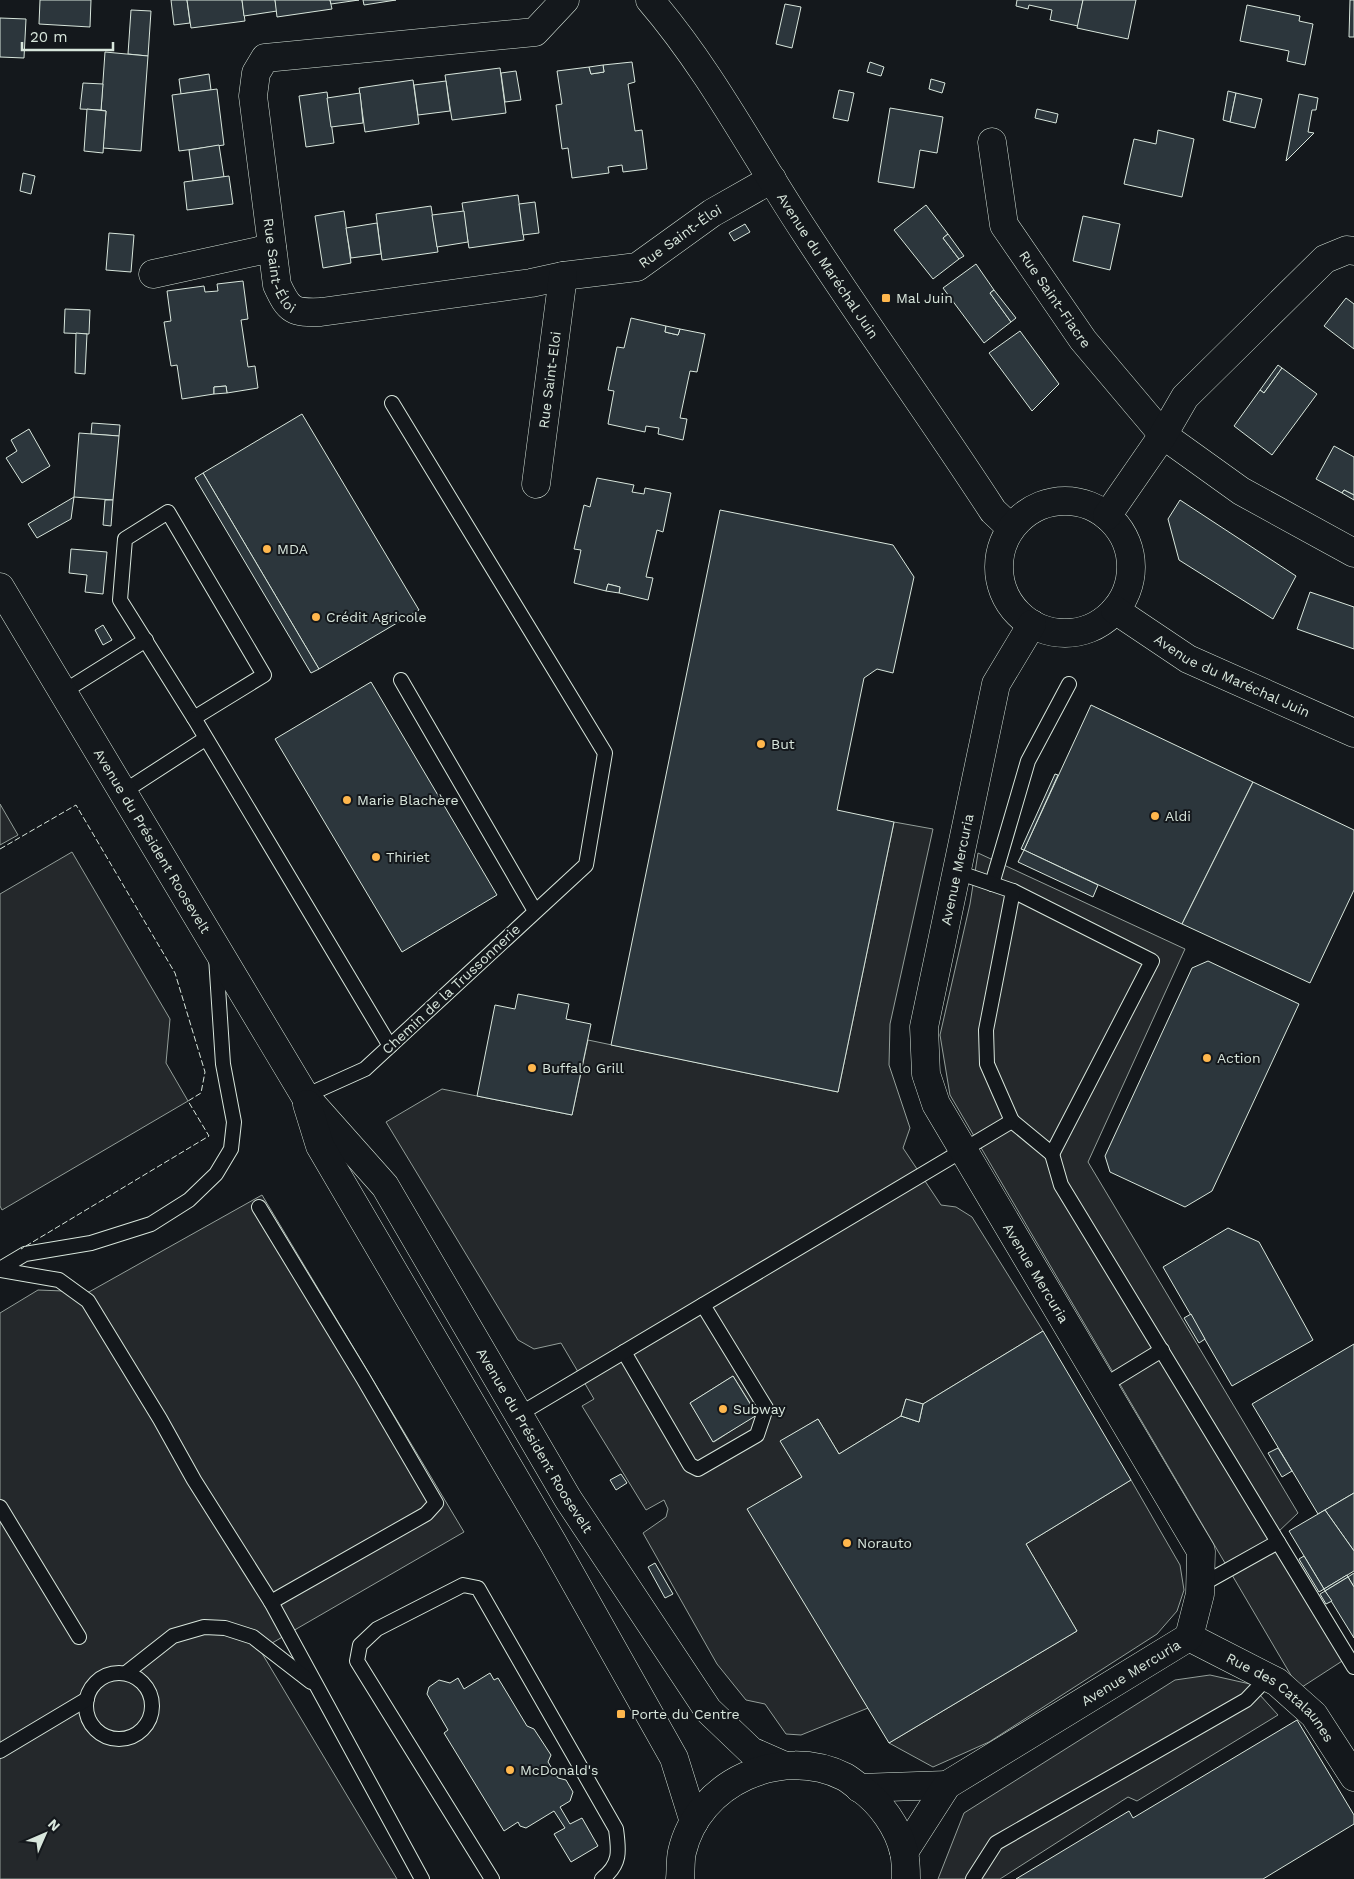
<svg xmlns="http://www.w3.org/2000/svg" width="1354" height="1879" font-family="'Work Sans',sans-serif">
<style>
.parking{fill:#24282b;stroke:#939e99;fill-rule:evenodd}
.building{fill:#2c363c;stroke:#d8e6dc}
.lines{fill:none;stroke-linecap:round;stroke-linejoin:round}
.service-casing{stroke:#d8e6dc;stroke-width:16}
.minor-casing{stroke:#d8e6dc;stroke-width:29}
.secondary-casing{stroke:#d8e6dc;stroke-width:29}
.service{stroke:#14181c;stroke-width:14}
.minor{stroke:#14181c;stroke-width:28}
.secondary{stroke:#14181c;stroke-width:28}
.fence{stroke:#d8e6dc;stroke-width:1;stroke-dasharray:6 2.5;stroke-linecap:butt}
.poi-dot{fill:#ffb74d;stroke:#14181c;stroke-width:2}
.labels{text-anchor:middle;stroke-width:4;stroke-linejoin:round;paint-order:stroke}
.street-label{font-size:14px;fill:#d8e6dc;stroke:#14181c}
.poi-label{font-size:14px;fill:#d8e6dc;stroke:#14181c;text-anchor:start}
</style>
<rect width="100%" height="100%" fill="#14181c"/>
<g class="parking">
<path d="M0 804 18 835 0 845Z"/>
<path d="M894 822 933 829 890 1024 889 1065 910 1128 903 1148 941 1205 956 1207 972 1217 1043 1331 923 1404 906 1399 901 1416 839 1454 818 1419 781 1441 802 1477 748 1509 868 1708 801 1735 786 1734 765 1704 746 1700 717 1664 643 1533 666 1517 668 1509 664 1500 646 1510 582 1406 594 1399 561 1343 534 1349 518 1340 386 1122 442 1089 572 1115 588 1040 838 1092ZM733 1376 757 1414 714 1442 690 1403Z"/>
<path d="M72 852 170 1019 166 1063 188 1101 2 1210 0 1206V894Z"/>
<path d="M978 853 1185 949 1088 1162 1298 1513 1277 1533 1353 1654 1299 1689 950 1095 940 1035 970 904Z"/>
<path d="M262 1195 464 1532 260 1650 397 1879H0V1313L38 1290 89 1292Z"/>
<path d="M1131 1480 1180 1565 1184 1590 1177 1611 1157 1634 989 1742 933 1767 889 1743 1077 1631 1026 1544Z"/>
<path d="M1210 1675 1250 1684 1278 1715 1137 1801 1128 1797 1000 1879H938L964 1813 1175 1680Z"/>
</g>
<g class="building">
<path d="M40 0H91L90 27 39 24Z"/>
<path d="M171 0H187L190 23 174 25Z"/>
<path d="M187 0H242L245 21 191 28Z"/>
<path d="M242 0H275L277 11 244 16Z"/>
<path d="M275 0H330L332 9 277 17Z"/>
<path d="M330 0H359L331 4Z"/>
<path d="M363 0H396L364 5Z"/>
<path d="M1017 0H1083L1078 26 1050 20 1052 10 1029 5 1028 9 1016 6Z"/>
<path d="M1083 0H1136L1128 39 1077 28Z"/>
<path d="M1350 0H1354V37H1349Z"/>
<path d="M785 4 801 7 792 48 776 44Z"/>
<path d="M1247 5 1300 16 1299 21 1313 24 1305 65 1287 61 1289 51 1240 41Z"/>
<path d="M131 10 151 11 148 56 128 54Z"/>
<path d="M0 18 26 19 24 58 0 57Z"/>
<path d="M105 52 148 56 141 151 103 148 106 111 101 110Z"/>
<path d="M632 62 635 82 628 84 635 131 642 130 647 169 623 172 622 165 608 167 609 173 572 178 568 148 562 149 556 105 562 104 557 71 589 67 591 74 604 72 603 65Z"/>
<path d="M870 62 884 67 881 76 867 72Z"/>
<path d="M603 65 604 72 591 74 589 67Z"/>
<path d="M500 68 506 113 452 120 445 75Z"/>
<path d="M516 71 521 100 505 102 501 73Z"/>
<path d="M209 74 211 90 181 94 179 79Z"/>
<path d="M931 79 945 83 942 93 929 89Z"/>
<path d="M413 80 419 124 365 132 359 88Z"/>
<path d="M446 81 450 111 418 115 414 85Z"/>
<path d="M83 83 103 84 101 110 80 109Z"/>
<path d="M217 89 224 145 179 151 172 95Z"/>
<path d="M839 90 854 93 848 121 833 118Z"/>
<path d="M1228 91 1236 93 1230 122 1223 120Z"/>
<path d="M327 92 334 143 306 147 299 96Z"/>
<path d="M360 93 363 123 331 127 327 98Z"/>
<path d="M1236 93 1262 99 1255 128 1230 122Z"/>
<path d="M1299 94 1318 98 1316 110H1312L1308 132 1314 133 1286 161Z"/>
<path d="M890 108 943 117 937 153 920 150 914 188 878 182Z"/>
<path d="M87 109 106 111 103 153 84 151Z"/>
<path d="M1037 109 1058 114 1056 123 1035 118Z"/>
<path d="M1158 130 1194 139 1182 197 1124 184 1134 139 1156 144Z"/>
<path d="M219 145 224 177 193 181 189 150Z"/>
<path d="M23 173 35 176 31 194 20 191Z"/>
<path d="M229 176 233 204 187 210 184 182Z"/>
<path d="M518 195 524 240 469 248 462 203Z"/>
<path d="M535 202 539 233 523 235 519 204Z"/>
<path d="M926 205 948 234 943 238 959 259 933 279 894 230Z"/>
<path d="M431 206 438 252 382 260 376 214Z"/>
<path d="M344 211 351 263 323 268 315 216Z"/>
<path d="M464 211 468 242 437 247 432 215Z"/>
<path d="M1083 216 1120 224 1110 270 1073 261Z"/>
<path d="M377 223 381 254 351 258 346 228Z"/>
<path d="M745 224 750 232 734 241 729 233Z"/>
<path d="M109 233 134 235 131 272 106 270Z"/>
<path d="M948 234 964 256 959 259 943 238Z"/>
<path d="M976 264 994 290 990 293 1011 322 984 343 943 288Z"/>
<path d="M243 281 248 319 241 320 248 367 255 366 258 388 227 393 226 386 214 387V394L182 399 177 365 171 366 164 322 171 321 167 291 204 286 205 292 218 291 217 284Z"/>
<path d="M994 290 1016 318 1011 322 990 293Z"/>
<path d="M1346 298 1354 304V349L1324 326Z"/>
<path d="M65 309 90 310 89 334 64 333Z"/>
<path d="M631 318 666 326 665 332 678 335 680 329 705 334 697 372 690 371 680 418 687 419 683 440 658 434 659 428 646 426 645 432 608 424 614 391 608 390 617 347 624 348Z"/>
<path d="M666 326 680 329 678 335 665 332Z"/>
<path d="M1020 331 1059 384 1032 411 989 353Z"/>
<path d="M76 333 87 334 85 374 75 373Z"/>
<path d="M1278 365 1282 368 1264 393 1260 390Z"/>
<path d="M1282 368 1317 394 1272 455 1234 426 1260 390 1264 393Z"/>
<path d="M226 386 227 393 214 394V387Z"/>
<path d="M302 414 419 610 319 669 203 473Z"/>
<path d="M92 423 120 425 119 436 91 434Z"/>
<path d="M29 429 50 466 22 483 6 458 17 451 11 440Z"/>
<path d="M79 433 119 436 113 500 74 497Z"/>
<path d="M1334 446 1354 457V495L1344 490 1342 493 1316 479Z"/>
<path d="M203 473 319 669 311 673 195 478Z"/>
<path d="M597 478 634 485 632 492 644 494 645 488 671 493 663 532 657 530 646 577 653 578 648 600 619 593 620 587 608 584 606 591 574 583 581 550 574 549 584 505 590 507Z"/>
<path d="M1344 490 1354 495V500L1342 493Z"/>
<path d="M74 497 71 519 37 538 28 524Z"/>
<path d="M105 500H113L111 526 103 525Z"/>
<path d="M1180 500 1296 576 1273 619 1179 560 1168 519Z"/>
<path d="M720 510 893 545 914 577 893 673 877 669 864 678 837 810 894 822 838 1092 611 1045Z"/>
<path d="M71 549 107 552 103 594 85 592 87 575 69 573Z"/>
<path d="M608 584 620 587 619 593 606 591Z"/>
<path d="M1310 592 1354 607V649L1297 629Z"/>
<path d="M103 625 112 640 103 645 95 630Z"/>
<path d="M371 682 497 895 402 952 275 739Z"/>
<path d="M1091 705 1253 782 1182 924 1024 850Z"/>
<path d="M1055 774 1058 775 1024 850 1021 849Z"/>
<path d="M1253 782 1354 830V890L1310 983 1182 924Z"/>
<path d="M1024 850 1098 885 1093 897 1018 862Z"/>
<path d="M1208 961 1299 1004 1212 1191 1185 1207 1110 1172 1105 1156 1192 968Z"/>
<path d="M518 994 569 1004 566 1019 591 1024 572 1115 477 1096 495 1005 515 1009Z"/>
<path d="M1228 1228 1259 1242 1313 1340 1232 1386 1163 1267Z"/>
<path d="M1191 1314 1205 1339 1199 1343 1184 1318Z"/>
<path d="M1043 1331 1131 1480 1026 1544 1077 1631 889 1743 747 1509 802 1477 780 1441 818 1419 839 1454 901 1416 919 1422 923 1404Z"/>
<path d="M1354 1344V1493L1318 1514 1252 1404Z"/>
<path d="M733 1376 757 1415 713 1442 690 1403Z"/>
<path d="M906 1399 923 1404 919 1422 901 1416Z"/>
<path d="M1278 1448 1292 1471 1282 1477 1268 1453Z"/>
<path d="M621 1474 627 1483 616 1490 610 1480Z"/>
<path d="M1354 1493V1551L1325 1510Z"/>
<path d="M1325 1510 1354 1551V1571L1324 1589 1289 1531Z"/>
<path d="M1304 1556 1324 1589 1319 1592 1299 1559Z"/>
<path d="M655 1563 673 1594 665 1598 648 1567Z"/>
<path d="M1354 1573V1587L1348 1577Z"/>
<path d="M1347 1575 1348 1577 1325 1591 1324 1589Z"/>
<path d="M1348 1577 1354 1587V1638L1325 1591Z"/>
<path d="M1325 1591 1332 1601 1326 1604 1320 1594Z"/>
<path d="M490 1673 494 1680 498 1678 527 1726 534 1729 551 1755 548 1762 558 1778 566 1780 573 1792 570 1801 560 1807 570 1824 582 1818 598 1846 571 1862 554 1834 565 1828 554 1811 526 1828 520 1826 518 1822 504 1831 444 1733 448 1730 427 1694 429 1687 439 1680 450 1683 458 1678 464 1689Z"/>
<path d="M1297 1720 1354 1815V1824L1263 1879H1016L1129 1811 1133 1818Z"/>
</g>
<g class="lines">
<defs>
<g id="service">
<path d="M168 512 264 675 194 718 120 600 125 539Z"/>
<path d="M401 680 535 911"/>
<path d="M63 692 146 640"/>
<path d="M194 718 390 1046"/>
<path d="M123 792 205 739"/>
<path d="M992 884 1028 761 1069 684"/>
<path d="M305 1096 365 1069 586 865 605 753 392 403"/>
<path d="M1012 1121 1052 1154 1152 961 1013 891"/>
<path d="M1052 1154 1061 1185 1354 1667"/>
<path d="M259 1207 363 1378 436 1503 426 1514 271 1602"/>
<path d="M0 1269 25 1254 91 1243 151 1224 189 1200 216 1174 231 1149 234 1122 223 1064 216 957"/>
<path d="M0 1270 59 1280 88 1301 160 1419 194 1480 271 1602 422 1879"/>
<path d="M624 1352 690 1465 698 1469 757 1435 766 1408 703 1305"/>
<path d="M1103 1386 1162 1350"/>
<path d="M518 1415 1012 1121 987 1064 986 1030 1013 891 957 872"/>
<path d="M0 1507 79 1637"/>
<path d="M1201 1585 1278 1542"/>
<circle cx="119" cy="1706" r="33"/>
<path d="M126 1673 173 1636 204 1627 225 1628 253 1637 311 1682"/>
<path d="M0 1751 87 1699"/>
<path d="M492 1879 357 1661 360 1645 377 1629 463 1585 478 1588 616 1829C619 1851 621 1864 602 1879"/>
<path d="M973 1879 996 1843 1246 1700 1268 1677"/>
</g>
<g id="minor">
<path id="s1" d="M565 0 535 32 265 58 256 73 253 96 277 285C289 311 293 313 321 312L531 283 563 276 637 267 712 213 772 179"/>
<path id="s2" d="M650 0C711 71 754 155 805 232 866 326 932 417 993 511L1011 528"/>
<path id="s3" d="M992 142 1004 225 1083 340 1163 435 1241 491 1354 553"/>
<path d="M153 274 272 248"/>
<path id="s4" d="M536 484 563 276"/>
<circle cx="1065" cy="567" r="66"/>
<path d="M1107 516 1163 435 1185 397 1325 259 1347 250 1354 251"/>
<path id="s5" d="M1115 610 1188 659 1354 733"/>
<path id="s6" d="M1189 1637 1277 1682 1314 1715 1354 1777"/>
<path d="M859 1788 947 1785"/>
<path id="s7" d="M904 1852 947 1785 1189 1637 1200 1594 1201 1551 936 1104 926 1074 924 1027 996 684 1032 624"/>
</g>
<g id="secondary">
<path id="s8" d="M0 587 305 1096 385 1186 568 1499 708 1710 751 1751 783 1765"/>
<path d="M307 1104 320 1146 553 1543 674 1758 694 1822"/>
<path d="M680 1879C681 1870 680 1861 682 1852 698 1782 781 1745 845 1777 850 1780 855 1784 860 1788 881 1803 898 1827 904 1852 906 1861 906 1870 906 1879"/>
</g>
</defs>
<use href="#service" class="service-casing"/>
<use href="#minor" class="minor-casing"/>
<use href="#secondary" class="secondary-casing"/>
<use href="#service" class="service"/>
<use href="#minor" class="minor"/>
<use href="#secondary" class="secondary"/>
<path class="fence" d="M0 849 76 805 175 973 205 1072 201 1093 188 1101 209 1136 21 1249"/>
</g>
<g class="poi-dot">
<rect x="881" y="293" width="10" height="10" rx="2.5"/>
<circle cx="267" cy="549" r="5"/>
<circle cx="316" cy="617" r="5"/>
<circle cx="761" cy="744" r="5"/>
<circle cx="347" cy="800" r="5"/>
<circle cx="1155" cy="816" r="5"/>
<circle cx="376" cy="857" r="5"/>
<circle cx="1207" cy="1058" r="5"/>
<circle cx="532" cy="1068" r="5"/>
<circle cx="723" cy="1409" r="5"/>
<circle cx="847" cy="1543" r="5"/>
<rect x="616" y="1709" width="10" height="10" rx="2.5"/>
<circle cx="510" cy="1770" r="5"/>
</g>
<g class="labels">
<g class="street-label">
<text dy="5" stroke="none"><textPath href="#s1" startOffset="976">Rue Saint-Éloi</textPath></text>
<text dy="5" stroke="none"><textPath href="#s1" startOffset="528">Rue Saint-Éloi</textPath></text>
<text dy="5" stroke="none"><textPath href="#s2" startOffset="320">Avenue du Maréchal Juin</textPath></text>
<text dy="5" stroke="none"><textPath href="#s3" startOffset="174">Rue Saint-Fiacre</textPath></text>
<text dy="5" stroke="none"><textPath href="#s4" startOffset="105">Rue Saint-Eloi</textPath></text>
<text dy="5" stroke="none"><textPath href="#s5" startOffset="135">Avenue du Maréchal Juin</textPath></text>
<text dy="5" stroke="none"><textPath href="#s8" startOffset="296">Avenue du Président Roosevelt</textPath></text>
<text dy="5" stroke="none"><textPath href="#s7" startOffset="1210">Avenue Mercuria</textPath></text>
<text transform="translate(451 989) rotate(-43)" y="5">Chemin de la Trussonnerie</text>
<text transform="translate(1036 1273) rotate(59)" y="5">Avenue Mercuria</text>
<text dy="5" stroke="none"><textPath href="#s8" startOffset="1009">Avenue du Président Roosevelt</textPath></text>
<text dy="5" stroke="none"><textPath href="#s7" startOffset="295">Avenue Mercuria</textPath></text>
<text dy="5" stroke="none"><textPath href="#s6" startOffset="111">Rue des Catalaunes</textPath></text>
</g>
<g class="poi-label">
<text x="896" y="303">Mal Juin</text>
<text x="277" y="554">MDA</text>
<text x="326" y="622">Crédit Agricole</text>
<text x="771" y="749">But</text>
<text x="357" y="805">Marie Blachère</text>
<text x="1165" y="821">Aldi</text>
<text x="386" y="862">Thiriet</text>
<text x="1217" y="1063">Action</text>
<text x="542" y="1073">Buffalo Grill</text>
<text x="733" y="1414">Subway</text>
<text x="857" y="1548">Norauto</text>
<text x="631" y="1719">Porte du Centre</text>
<text x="520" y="1775">McDonald's</text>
</g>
</g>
<g transform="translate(45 1834) rotate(45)" stroke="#14181c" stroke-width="4" paint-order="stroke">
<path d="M0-4L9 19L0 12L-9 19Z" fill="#d8e6dc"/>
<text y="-8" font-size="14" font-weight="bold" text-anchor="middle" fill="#d8e6dc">N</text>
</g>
<path d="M22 42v8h91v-8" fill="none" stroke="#d8e6dc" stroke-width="2.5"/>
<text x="30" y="42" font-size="15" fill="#d8e6dc" stroke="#14181c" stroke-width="4" paint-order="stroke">20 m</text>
</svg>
